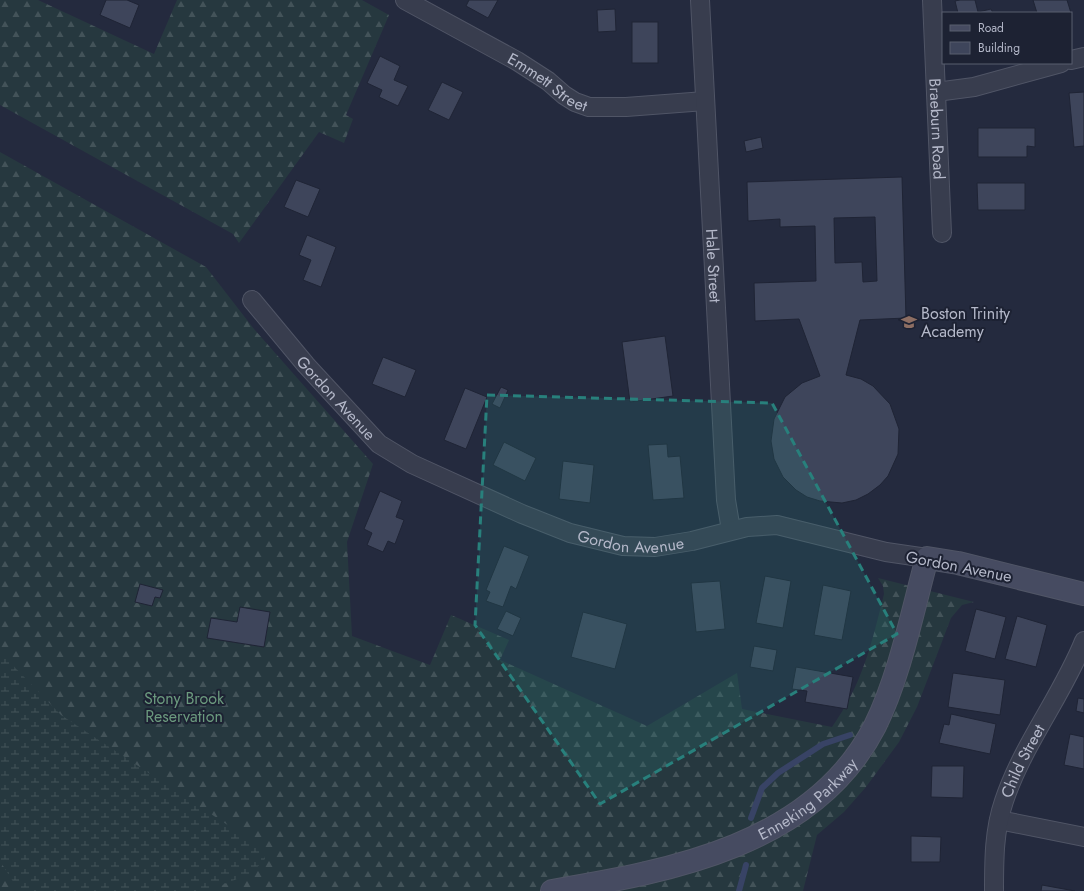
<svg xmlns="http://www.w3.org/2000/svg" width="1084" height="891" font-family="Jost,sans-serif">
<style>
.forest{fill:url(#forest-firs)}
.wetland{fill:url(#wetland-marsh)}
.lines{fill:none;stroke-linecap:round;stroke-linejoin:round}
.stream{stroke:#384365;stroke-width:6}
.building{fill:#3e455b;stroke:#1f2435;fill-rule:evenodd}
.minor-casing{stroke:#505566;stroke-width:20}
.secondary-casing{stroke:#505566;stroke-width:24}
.minor{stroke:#383d4e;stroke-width:18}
.secondary{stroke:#464b61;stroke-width:22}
.marked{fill:#28807c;fill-opacity:0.2;stroke:#28807c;stroke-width:3;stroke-dasharray:8 5;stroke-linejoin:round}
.labels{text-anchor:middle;stroke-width:4;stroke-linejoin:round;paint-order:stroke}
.street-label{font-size:16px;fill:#b4b8c9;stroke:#1d2233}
.poi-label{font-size:16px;fill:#b4b8c9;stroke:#1d2233;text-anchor:start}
.park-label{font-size:16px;fill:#6b9a7e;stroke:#1d2233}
</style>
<defs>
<pattern id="forest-firs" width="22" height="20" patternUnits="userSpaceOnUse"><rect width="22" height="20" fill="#26383f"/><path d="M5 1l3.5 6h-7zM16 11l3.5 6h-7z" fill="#435359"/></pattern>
<pattern id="wetland-marsh" width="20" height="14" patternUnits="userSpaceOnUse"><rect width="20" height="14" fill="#26383f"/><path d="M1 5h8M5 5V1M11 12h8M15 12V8" fill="none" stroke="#435359"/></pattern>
</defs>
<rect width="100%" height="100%" fill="#242a3e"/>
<g class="forest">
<path d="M0 0H38L154 54 177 0H362L389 15 346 115 353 119 344 143 319 132 239 243 233 234 0 105Z"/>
<path d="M0 152 206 267 254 329 373 464 347 542 352 636 430 665 451 615 509 640 500 660 647 726 737 673 742 709 832 727C862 685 872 643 884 594L883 586 878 578 974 602 962 605 951 618 917 707 899 742 866 787 844 812 817 835 803 891H0Z"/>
</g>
<path class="wetland" d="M0 652 61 715 261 847 265 859 252 873 207 891H19L0 861Z"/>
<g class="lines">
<g class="stream">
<path d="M751 818 762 788 778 773 823 744 850 735"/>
<path d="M739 891 746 865"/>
</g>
</g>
<g class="building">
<path d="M106 0H127L139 5 130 28 100 15Z"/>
<path d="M469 0H498L488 18 466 6Z"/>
<path d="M960 0H975L978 12 991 9 993 13H958L955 1Z"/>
<path d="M1033 0H1067L1071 13H1037Z"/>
<path d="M615 9 616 31 598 32 597 10Z"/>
<rect x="632" y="22" width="26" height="41"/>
<path d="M380 56 400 66 394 80 408 86 398 106 379 97 382 90 367 83Z"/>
<path d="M442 82 463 92 449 120 428 110Z"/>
<path d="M1084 92V146L1074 147 1069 93Z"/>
<path d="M978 128H1035V147L1027 146V157H978Z"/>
<path d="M761 137 763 148 746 152 744 141Z"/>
<path d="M902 177 906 318 860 320 846 375 861 379 873 386 890 404 899 429 898 454 888 476 880 485 868 494 856 500 842 503 820 501 807 497 796 490 783 477 774 459 771 441 774 419 785 397 802 383 820 376 799 319 755 321 754 283 816 281 815 226 780 227V219L748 221 747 182ZM875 217 877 281 863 282 862 262 835 263 834 218Z"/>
<path d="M296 180 320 189 308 217 284 207Z"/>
<path d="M977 183H1025V210H978Z"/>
<path d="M307 235 336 247 321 287 303 280 311 260 299 255Z"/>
<path d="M665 336 673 396 630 402 622 342Z"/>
<path d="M383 357 416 370 405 397 372 384Z"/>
<path d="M501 387 508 390 500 408 492 404Z"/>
<path d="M465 388 487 397 466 449 444 440Z"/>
<path d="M504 442 536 458 525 481 493 465Z"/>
<path d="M667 444 668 457 680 456 684 498 653 500 648 445Z"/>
<path d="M563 461 594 465 590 503 559 499Z"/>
<path d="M380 491 402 501 396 517 404 520 395 544 388 541 383 552 367 545 372 533 364 529Z"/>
<path d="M504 546 529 556 516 589 511 586 503 607 486 601 490 592 486 590Z"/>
<path d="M765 576 791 581 783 628 756 623Z"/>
<path d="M720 581 725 629 696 632 691 583Z"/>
<path d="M140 584 163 590 160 598 155 597 152 606 135 602Z"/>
<path d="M823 585 851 591 842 640 814 635Z"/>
<path d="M240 607 270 612 264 647 207 638 211 618 237 622Z"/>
<path d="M976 609 1006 617 995 659 965 651Z"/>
<path d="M506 611 521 618 513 636 497 629Z"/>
<path d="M583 612 627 624 615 669 571 657Z"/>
<path d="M1017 616 1047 625 1036 667 1005 659Z"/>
<path d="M754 646 777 650 773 671 750 667Z"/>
<path d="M796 667 853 677 847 709 805 702 807 691 792 689Z"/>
<path d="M953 673 1005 680 1000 715 948 707Z"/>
<path d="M1078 698 1084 699V713L1076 711Z"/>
<path d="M951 714 996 724 990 754 939 743 944 724 949 725Z"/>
<path d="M1070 734 1084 737V769L1064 765Z"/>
<path d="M932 766H964L963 798 931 797Z"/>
<path d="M911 836 941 837 940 862H911Z"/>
<path d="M1042 885 1075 891H1041Z"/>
</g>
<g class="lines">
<defs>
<g id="minor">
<path id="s1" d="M405 0 517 61 548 81 564 95 575 102 589 107H626L705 101"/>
<path id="s2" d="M700 0 726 500 731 530"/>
<path id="s3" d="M932 0 942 233"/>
<path d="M1071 60 1084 57"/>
<path d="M936 92 974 87 1061 63"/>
<path id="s4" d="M252 300 306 365 379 444 412 464 522 514 570 533 623 546 655 547 692 541 747 527 777 525 886 552 927 558"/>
<path d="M999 820 1084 837"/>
<path id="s5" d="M994 891C994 860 994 830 1004 801 1023 744 1062 696 1084 641"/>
</g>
<g id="secondary">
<path id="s6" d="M552 891C671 871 814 845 875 726 900 675 912 613 927 558L958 563 1084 594"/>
</g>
</defs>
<use href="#minor" class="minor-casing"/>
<use href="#secondary" class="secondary-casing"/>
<use href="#minor" class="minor"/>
<use href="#secondary" class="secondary"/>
</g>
<path class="marked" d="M487 395 772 403 897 634 600 804 475 625Z"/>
<defs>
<symbol id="school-bare" viewBox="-9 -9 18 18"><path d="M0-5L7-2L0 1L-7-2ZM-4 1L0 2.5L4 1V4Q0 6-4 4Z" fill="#8d6e63" stroke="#1d2233" stroke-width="2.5" paint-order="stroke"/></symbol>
</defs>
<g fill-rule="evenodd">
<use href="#school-bare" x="898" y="311" width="22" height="22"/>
</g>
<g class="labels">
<g class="street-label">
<text dy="6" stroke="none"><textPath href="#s1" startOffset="165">Emmett Street</textPath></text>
<text dy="6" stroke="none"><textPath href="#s3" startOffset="129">Braeburn Road</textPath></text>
<text dy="6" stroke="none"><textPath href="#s2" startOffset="266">Hale Street</textPath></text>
<text dy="6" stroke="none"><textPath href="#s4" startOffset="129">Gordon Avenue</textPath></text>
<text dy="6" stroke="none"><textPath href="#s4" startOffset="465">Gordon Avenue</textPath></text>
<text transform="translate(959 566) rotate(11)" y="6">Gordon Avenue</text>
<text dy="6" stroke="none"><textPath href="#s5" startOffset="135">Child Street</textPath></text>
<text dy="6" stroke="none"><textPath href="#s6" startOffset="276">Enneking Parkway</textPath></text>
</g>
<g class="poi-label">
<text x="921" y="319">Boston Trinity<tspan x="921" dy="18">Academy</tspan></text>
</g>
<g class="park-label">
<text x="184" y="704">Stony Brook<tspan x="184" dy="18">Reservation</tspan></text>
</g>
</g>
<rect x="942" y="12" width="130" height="52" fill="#1d2233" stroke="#595e6f"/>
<rect x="950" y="25" width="20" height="6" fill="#464b61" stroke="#595e6f"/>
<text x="978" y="32" font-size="12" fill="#b4b8c9">Road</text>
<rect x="950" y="42" width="20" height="12" fill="#3e455b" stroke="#595e6f"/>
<text x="978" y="52" font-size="12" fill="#b4b8c9">Building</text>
</svg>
